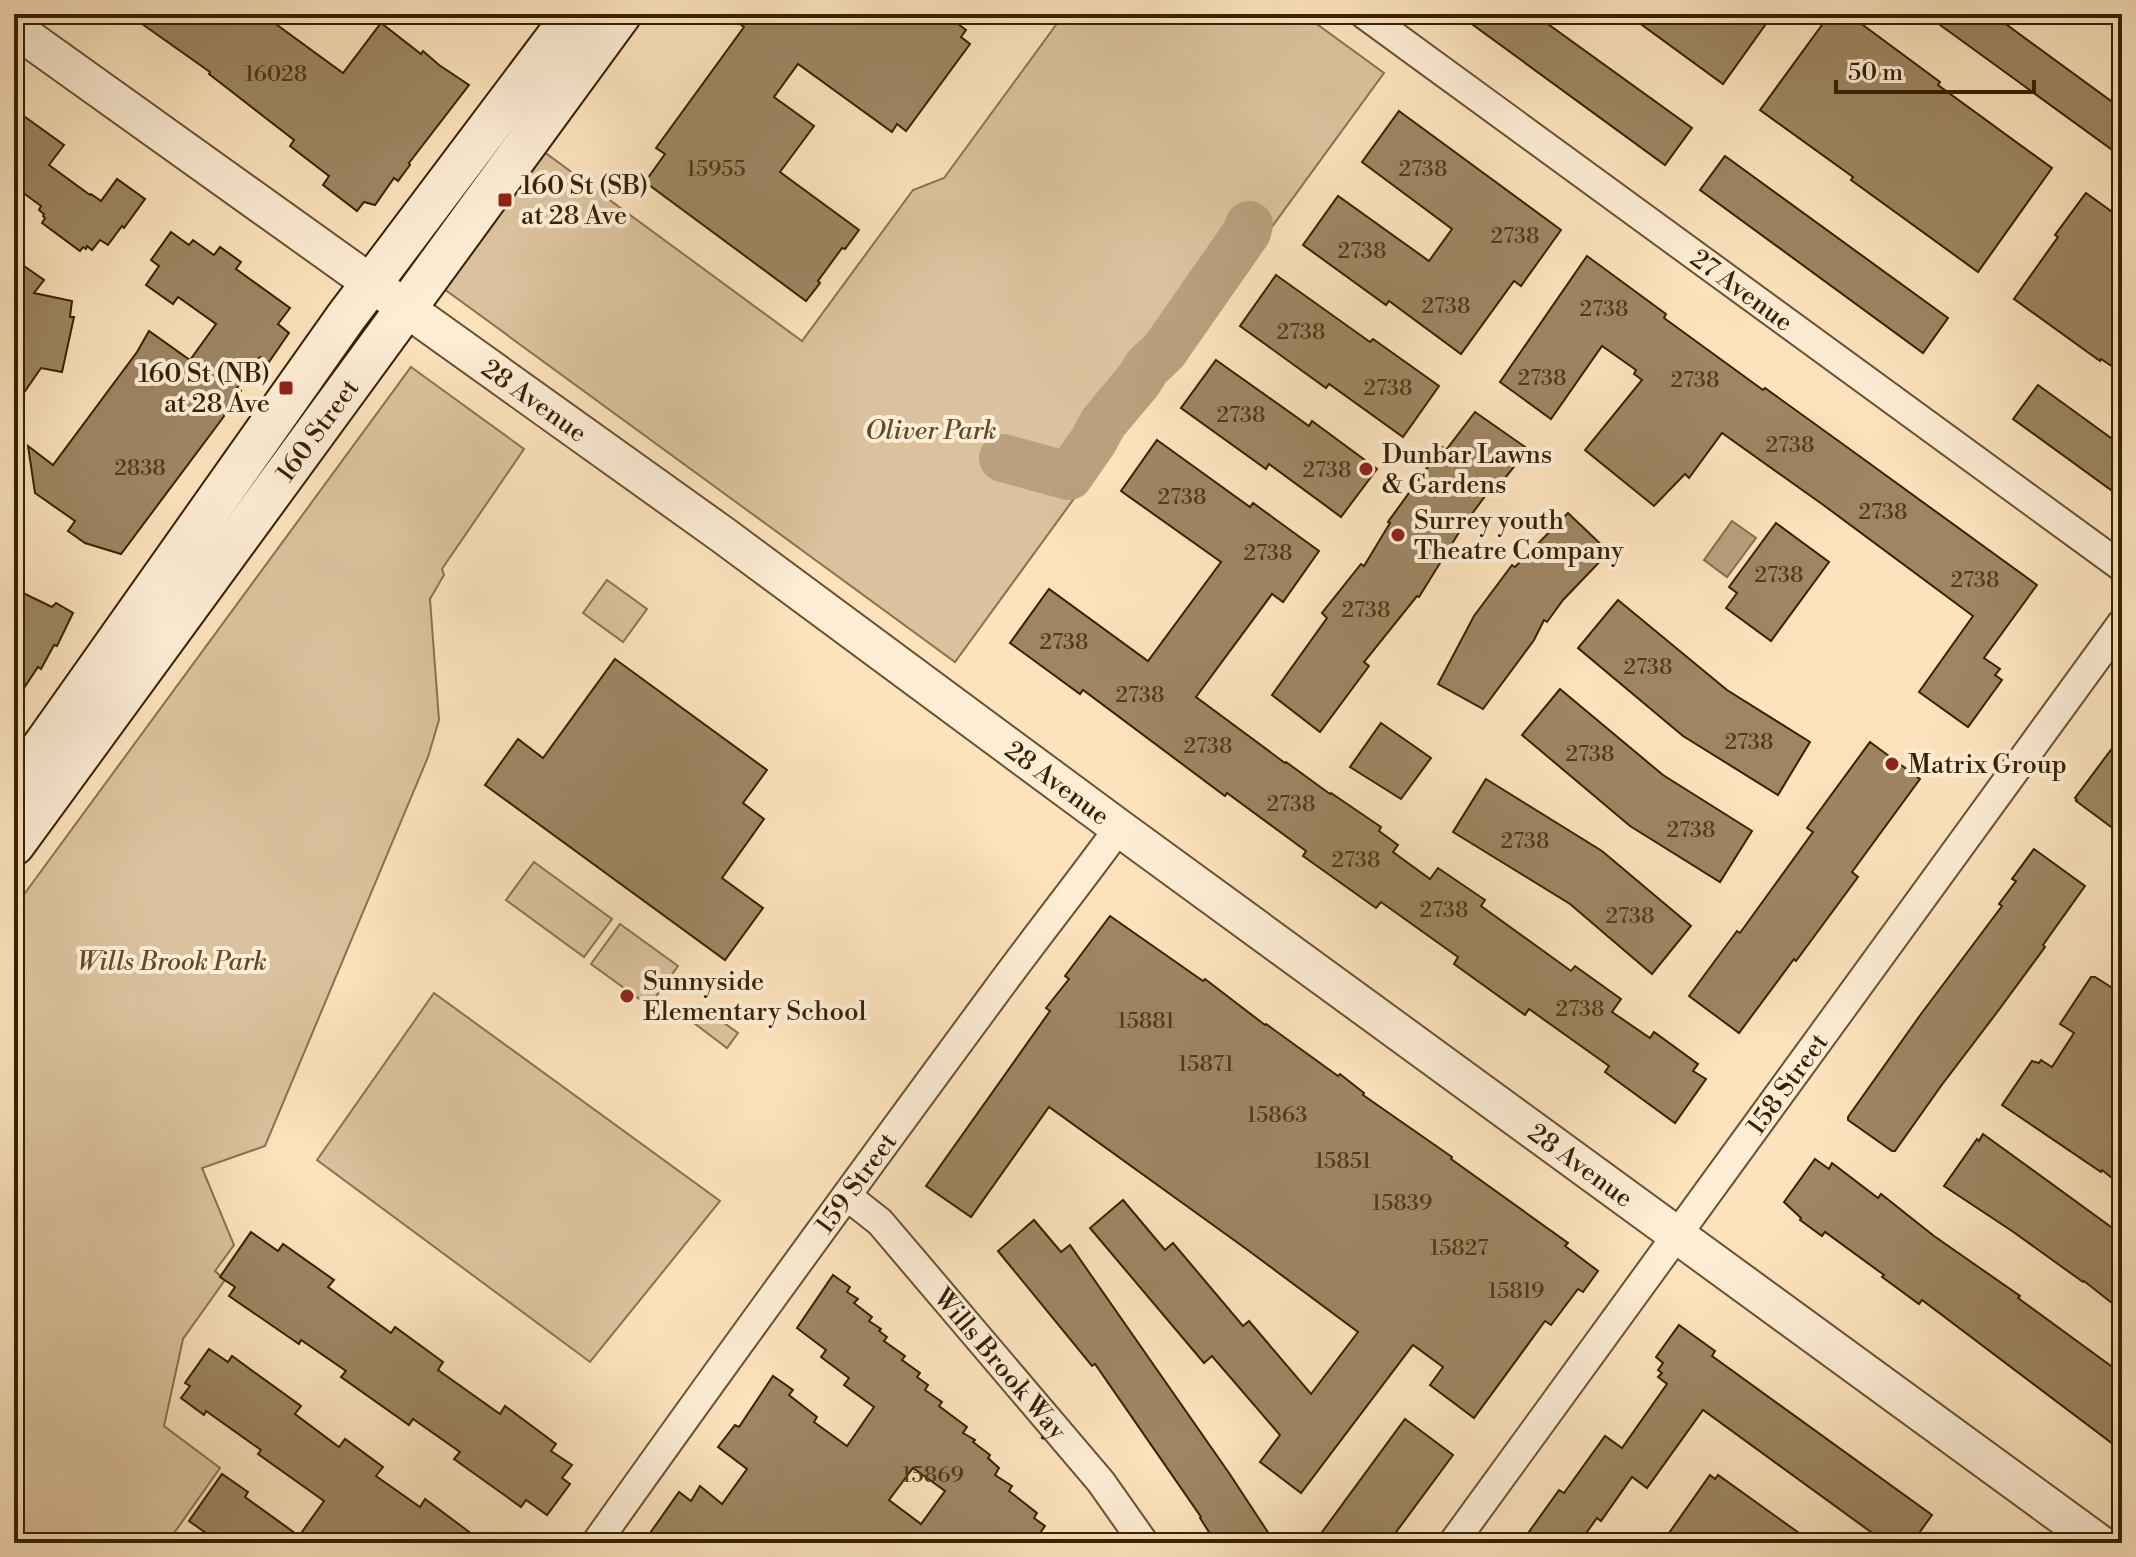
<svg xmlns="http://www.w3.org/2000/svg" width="2136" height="1557" font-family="'Libre Bodoni',serif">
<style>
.green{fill:#dbc29e;stroke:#8a7250;stroke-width:2}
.water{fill:#b9a17e;stroke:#856e4d;stroke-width:2}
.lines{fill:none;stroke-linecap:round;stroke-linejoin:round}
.river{stroke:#b9a17e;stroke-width:48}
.building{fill:#9e8664;stroke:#382103;stroke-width:2;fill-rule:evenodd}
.minor-casing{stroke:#695232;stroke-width:32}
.tertiary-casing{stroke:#695232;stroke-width:40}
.secondary-casing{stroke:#382103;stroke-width:44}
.minor{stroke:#fdedd5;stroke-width:28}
.tertiary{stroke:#fdedd5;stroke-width:36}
.secondary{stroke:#fdedd5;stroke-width:40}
.poi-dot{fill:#8f2418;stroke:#fdedd5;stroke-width:3}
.labels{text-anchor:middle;stroke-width:8;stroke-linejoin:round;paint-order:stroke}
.number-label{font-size:22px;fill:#523a1b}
.poi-label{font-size:26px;fill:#382103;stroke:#fdedd5;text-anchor:start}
.street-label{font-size:26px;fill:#382103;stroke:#fdedd5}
.park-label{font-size:26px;font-style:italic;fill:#61492a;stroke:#fdedd5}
</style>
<rect width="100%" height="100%" fill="#fce3be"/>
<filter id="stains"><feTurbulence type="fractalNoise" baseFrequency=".0025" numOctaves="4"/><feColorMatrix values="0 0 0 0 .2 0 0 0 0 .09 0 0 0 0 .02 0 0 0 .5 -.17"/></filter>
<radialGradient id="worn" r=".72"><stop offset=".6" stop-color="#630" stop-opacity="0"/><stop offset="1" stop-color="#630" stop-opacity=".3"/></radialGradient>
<g class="green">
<path d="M1064 14H1303L1384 73 955 662 440 286 540 149 802 341 913 190 944 178Z"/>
<path d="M411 367 524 449 442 569 444 575 430 599 439 720 428 757 265 1146 202 1168 234 1245 215 1271 225 1280 183 1339 164 1426 220 1468 167 1543H14V908Z"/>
<path d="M607 580 647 609 623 642 583 613Z"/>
<path d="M534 862 612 919 584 957 506 900Z"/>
<path d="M620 924 678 966 649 1006 591 964Z"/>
<path d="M434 993 720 1201 590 1362 317 1160Z"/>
<path d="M699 1005 738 1033 727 1048 690 1020Z"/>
</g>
<path class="water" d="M1732 521 1756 538 1727 577 1704 560Z"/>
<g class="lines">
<path class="river" d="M1003 458 1069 476 1094 440 1103 423 1139 380 1147 367 1164 351 1247 232 1249 225"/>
</g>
<g class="building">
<path d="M128 14H262L343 73 381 23 421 54 423 51 439 65 469 85 409 163 410 165 398 181 394 178 375 205 364 202 357 211 323 185 329 176 290 146 294 140 209 74 210 72Z"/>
<path d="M726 14H945L966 30 961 37 970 44 906 131 897 124 892 132 798 64 774 97 814 126 780 172 859 230 845 249 842 248 818 281 820 283 806 301 645 182 665 154 656 148 744 27Z"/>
<path d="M1458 14H1534L1692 128 1665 165Z"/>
<path d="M1627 14H1773L1723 84Z"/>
<path d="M1830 14H1848L1940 82 1938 85 2052 168 1978 272 1851 180 1853 177 1760 110Z"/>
<path d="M1925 14H1992L2122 109V157Z"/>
<path d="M14 109 64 145 49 165 90 195 91 194 101 201 117 179 145 199 124 228 122 226 108 245 100 240 92 250 87 246 86 249 83 247 80 251 42 223 45 218 43 216 44 214 39 210 41 206 14 186Z"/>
<path d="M1399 111 1561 230 1521 286 1514 281 1461 354 1389 301 1386 305 1303 245 1338 196 1429 261 1452 229 1362 162Z"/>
<path d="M1725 156 1948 318 1923 353 1700 190Z"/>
<path d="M2086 193 2122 219V373L2101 359 2100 361 2014 299 2058 237 2055 235Z"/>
<path d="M171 232 189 245 193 240 214 255 220 247 241 262 236 269 290 308 278 324 289 333 269 362 260 357 237 388 241 391 222 419 121 554 85 543 68 531 75 521 35 493 28 446 53 465 137 352 149 331 190 360 216 324 178 297 173 304 146 285 159 266 151 260Z"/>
<path d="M1587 256 1666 314 1664 318 1763 390 1765 388 1851 450 2037 585 1984 658 2000 669 1995 675 2002 680 1968 727 1919 692 1973 616 1822 504 1722 433 1689 478 1685 474 1654 506 1585 450 1642 380 1634 374 1636 370 1602 346 1551 419 1500 382Z"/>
<path d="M14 259 44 280 34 293 72 301 70 317H74L62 372 41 368 14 407Z"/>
<path d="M1276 275 1370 342 1373 339 1439 386 1403 437 1329 384 1326 388 1240 326Z"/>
<path d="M1216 360 1309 426 1312 421 1377 469 1341 517 1269 464 1266 469 1181 408Z"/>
<path d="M2038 385 2122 446V498L2013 419Z"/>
<path d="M1475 412 1528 449 1501 483 1497 480 1463 526 1419 597 1417 596 1364 662 1369 666 1320 732 1272 695 1327 618 1322 613 1361 564 1364 566 1390 523 1388 522 1442 447 1446 450Z"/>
<path d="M1157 440 1250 507 1253 503 1319 551 1283 602 1272 594 1196 697 1285 763 1286 762 1330 794 1331 793 1381 827 1379 831 1398 845 1393 852 1430 879 1438 868 1485 900 1481 906 1571 971 1575 966 1621 999 1612 1012 1650 1038 1654 1032 1698 1064 1693 1071 1706 1079 1675 1123 1605 1072 1609 1066 1529 1009 1525 1015 1454 964 1458 957 1381 902 1376 908 1303 856 1306 851 1227 793 1225 796 1083 690 1080 694 1010 643 1049 589 1148 661 1221 562 1121 491Z"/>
<path d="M1568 513 1609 552 1563 600 1547 622 1544 620 1534 640 1483 709 1438 684 1474 616 1512 565 1515 567Z"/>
<path d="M1776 523 1829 562 1771 641 1726 608 1737 593 1729 587Z"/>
<path d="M21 592 52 607 56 603 73 613 57 646 54 645 41 669 38 667 14 703V606Z"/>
<path d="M1618 600 1727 690 1810 742 1778 795 1683 736 1578 648Z"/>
<path d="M615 659 767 770 743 803 764 819 722 878 763 908 725 960 485 785 518 739 543 758Z"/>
<path d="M1560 689 1663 775 1752 831 1720 882 1630 826 1522 735Z"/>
<path d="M1381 723 1431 758 1401 799 1350 767Z"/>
<path d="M2122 735V835L2076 801 2077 800 2075 798Z"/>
<path d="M1870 742 1920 779 1852 872 1858 877 1796 961 1794 959 1739 1033 1689 996 1737 931 1740 933 1813 832 1807 828Z"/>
<path d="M1486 779 1602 851 1691 926 1652 974 1570 904 1453 832Z"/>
<path d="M2034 849 2085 886 2043 945 2045 947 1998 1011 1941 1086 1895 1151H1892L1848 1120V1117L1921 1014 2002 906 1999 904 2016 881 2012 879Z"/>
<path d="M1110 916 1203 981 1205 979 1265 1025 1266 1024 1338 1076 1340 1074 1364 1093 1363 1095 1452 1157 1451 1159 1568 1243 1565 1246 1598 1271 1583 1292 1578 1289 1551 1325 1545 1321 1474 1418 1430 1385 1443 1367 1413 1345 1301 1493 1260 1462 1280 1435 1212 1356 1204 1363 1090 1228 1123 1200 1165 1250 1173 1243 1243 1326 1249 1321 1311 1394 1358 1332 1245 1248 1049 1107 971 1217 926 1186 1050 1011 1046 1008 1069 979 1065 976Z"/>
<path d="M2091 977H2095L2122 994V1186L2102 1170 2101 1172 2002 1105 2032 1061 2039 1063 2041 1060 2052 1067 2074 1033 2060 1024Z"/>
<path d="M1983 1134 2122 1235V1311L2084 1281 2083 1282 2012 1231 1944 1186 1977 1139 1979 1141Z"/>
<path d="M1815 1159 1829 1169 1832 1163 1878 1198 1881 1194 1934 1236 2020 1296 2018 1298 2122 1374V1431L2113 1444 1922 1300 1919 1304 1882 1277 1884 1275 1825 1232 1822 1236 1800 1220 1801 1218 1784 1202Z"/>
<path d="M1034 1220 1061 1252 1070 1245 1229 1473 1275 1543H1216L1200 1518 1201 1517 1095 1364 1092 1366 998 1251Z"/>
<path d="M251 1232 278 1251 283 1244 334 1280 328 1287 391 1333 395 1327 443 1362 438 1370 500 1414 505 1406 556 1444 551 1451 572 1465 562 1478 570 1484 547 1515 526 1500 521 1507 454 1459 460 1452 413 1419 409 1425 341 1377 346 1371 301 1340 299 1344 229 1296 235 1287 220 1277Z"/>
<path d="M833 1275 850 1287 847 1292 858 1299 854 1303 872 1317 869 1321 881 1329 879 1331 887 1337 884 1341 905 1356 902 1360 920 1373 917 1377 928 1385 925 1390 942 1402 939 1406 967 1427 963 1433 975 1440 973 1442 990 1455 988 1458 999 1468 995 1475 1012 1486 1009 1491 1037 1513 1034 1518 1045 1526 1033 1543H643L679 1492 691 1501 700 1486 722 1504 747 1469 718 1447 735 1425 739 1427 773 1376 793 1390 789 1395 817 1417 814 1422 847 1446 874 1407 844 1385 849 1378 821 1357 826 1350 797 1328ZM913 1468 945 1491 921 1524 889 1500Z"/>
<path d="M1679 1325 1715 1351 1712 1356 1932 1515 1912 1543H1886L1703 1410 1647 1488 1632 1477 1601 1521 1597 1518 1579 1543H1521L1559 1490 1564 1493 1605 1436 1622 1448 1667 1384 1658 1377 1662 1373 1658 1370 1663 1363 1656 1357Z"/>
<path d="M209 1349 228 1362 232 1356 301 1406 295 1414 339 1447 345 1439 383 1467 376 1476 420 1507 425 1499 484 1543H220L189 1521 222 1474 248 1492 245 1497 299 1536 324 1501 258 1454 261 1450 206 1411 204 1415 181 1398 190 1386 185 1383Z"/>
<path d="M1405 1419 1453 1455 1388 1543H1314Z"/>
<path d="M1710 1475 1715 1479 1718 1475 1813 1543H1662Z"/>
</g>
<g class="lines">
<defs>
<g id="minor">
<path id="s1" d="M1364 14 2122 567"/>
<path id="s2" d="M847 1196 880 1222 1101 1482 1144 1543"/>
<path id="s3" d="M596 1543C727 1358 861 1175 995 993 1036 937 1079 883 1119 828"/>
<path id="s4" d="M1453 1543 2122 623"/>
</g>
<g id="tertiary">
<path id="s5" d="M14 28 723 535 1119 828 2099 1543"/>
</g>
<g id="secondary">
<path d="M14 787 346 317 574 14"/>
<path id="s6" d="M14 845 621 14"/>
</g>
</defs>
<use href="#minor" class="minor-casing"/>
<use href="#tertiary" class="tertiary-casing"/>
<use href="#secondary" class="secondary-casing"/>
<use href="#minor" class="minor"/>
<use href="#tertiary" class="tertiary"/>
<use href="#secondary" class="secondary"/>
</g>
<g class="poi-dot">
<rect x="497" y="192" width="16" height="16" rx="4"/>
<rect x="278" y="380" width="16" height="16" rx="4"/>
<circle cx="1366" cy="469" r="8"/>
<circle cx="1398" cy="535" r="8"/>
<circle cx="1892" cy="764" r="8"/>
<circle cx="627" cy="996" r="8"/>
</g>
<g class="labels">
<g class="number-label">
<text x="276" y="81">16028</text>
<text x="716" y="176">15955</text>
<text x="1423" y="176">2738</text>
<text x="1515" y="243">2738</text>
<text x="1362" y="258">2738</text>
<text x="1446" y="313">2738</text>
<text x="1604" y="316">2738</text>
<text x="1301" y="339">2738</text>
<text x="1542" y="385">2738</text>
<text x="1695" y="387">2738</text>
<text x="1388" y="395">2738</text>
<text x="1241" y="422">2738</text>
<text x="1790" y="452">2738</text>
<text x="140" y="475">2838</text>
<text x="1327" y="477">2738</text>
<text x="1182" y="504">2738</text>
<text x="1883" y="519">2738</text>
<text x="1268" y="560">2738</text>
<text x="1779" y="582">2738</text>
<text x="1975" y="587">2738</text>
<text x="1366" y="617">2738</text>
<text x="1064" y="649">2738</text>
<text x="1648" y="674">2738</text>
<text x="1140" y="702">2738</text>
<text x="1749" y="749">2738</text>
<text x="1208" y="753">2738</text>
<text x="1590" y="761">2738</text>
<text x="1291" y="811">2738</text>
<text x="1691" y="837">2738</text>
<text x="1525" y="848">2738</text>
<text x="1356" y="867">2738</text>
<text x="1444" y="917">2738</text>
<text x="1630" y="923">2738</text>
<text x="1580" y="1016">2738</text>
<text x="1146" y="1028">15881</text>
<text x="1206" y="1071">15871</text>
<text x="1277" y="1122">15863</text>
<text x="1343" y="1168">15851</text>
<text x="1402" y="1210">15839</text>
<text x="1459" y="1255">15827</text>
<text x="1516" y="1298">15819</text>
<text x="933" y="1482">15869</text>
</g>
<g class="poi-label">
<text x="521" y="194">160 St (SB)<tspan x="521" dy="30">at 28 Ave</tspan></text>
<text x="270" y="382" text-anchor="end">160 St (NB)<tspan x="270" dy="30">at 28 Ave</tspan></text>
<text x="1382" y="463">Dunbar Lawns<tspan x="1382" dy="30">&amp; Gardens</tspan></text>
<text x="1414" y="529">Surrey youth<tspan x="1414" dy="30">Theatre Company</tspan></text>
<text x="1908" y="773">Matrix Group</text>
<text x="643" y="990">Sunnyside<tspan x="643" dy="30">Elementary School</tspan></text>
</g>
<g class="street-label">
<text dy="9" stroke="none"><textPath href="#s1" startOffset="468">27 Avenue</textPath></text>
<text dy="9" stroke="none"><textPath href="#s5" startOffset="640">28 Avenue</textPath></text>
<text dy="9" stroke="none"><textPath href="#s6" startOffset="514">160 Street</textPath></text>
<text dy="9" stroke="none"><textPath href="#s5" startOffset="1288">28 Avenue</textPath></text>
<text dy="9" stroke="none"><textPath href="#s4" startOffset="568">158 Street</textPath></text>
<text dy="9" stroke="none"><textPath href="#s5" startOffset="1936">28 Avenue</textPath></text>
<text dy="9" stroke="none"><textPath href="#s3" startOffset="444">159 Street</textPath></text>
<text dy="9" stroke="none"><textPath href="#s2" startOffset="228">Wills Brook Way</textPath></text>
</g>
<g class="park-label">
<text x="931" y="439">Oliver Park</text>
<text x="172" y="970">Wills Brook Park</text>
</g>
</g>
<rect width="2136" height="1557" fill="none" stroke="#fce3be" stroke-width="48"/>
<rect x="16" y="16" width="2104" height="1525" fill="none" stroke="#382103" stroke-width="4"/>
<rect x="24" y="24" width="2088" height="1509" fill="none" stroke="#382103" stroke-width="2"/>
<path d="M1836 80v12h198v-12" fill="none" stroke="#382103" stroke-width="4"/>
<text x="1848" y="80" font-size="24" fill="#382103" stroke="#fdedd5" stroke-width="6" paint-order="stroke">50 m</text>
<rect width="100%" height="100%" filter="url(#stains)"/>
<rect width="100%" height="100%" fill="url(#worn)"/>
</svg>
